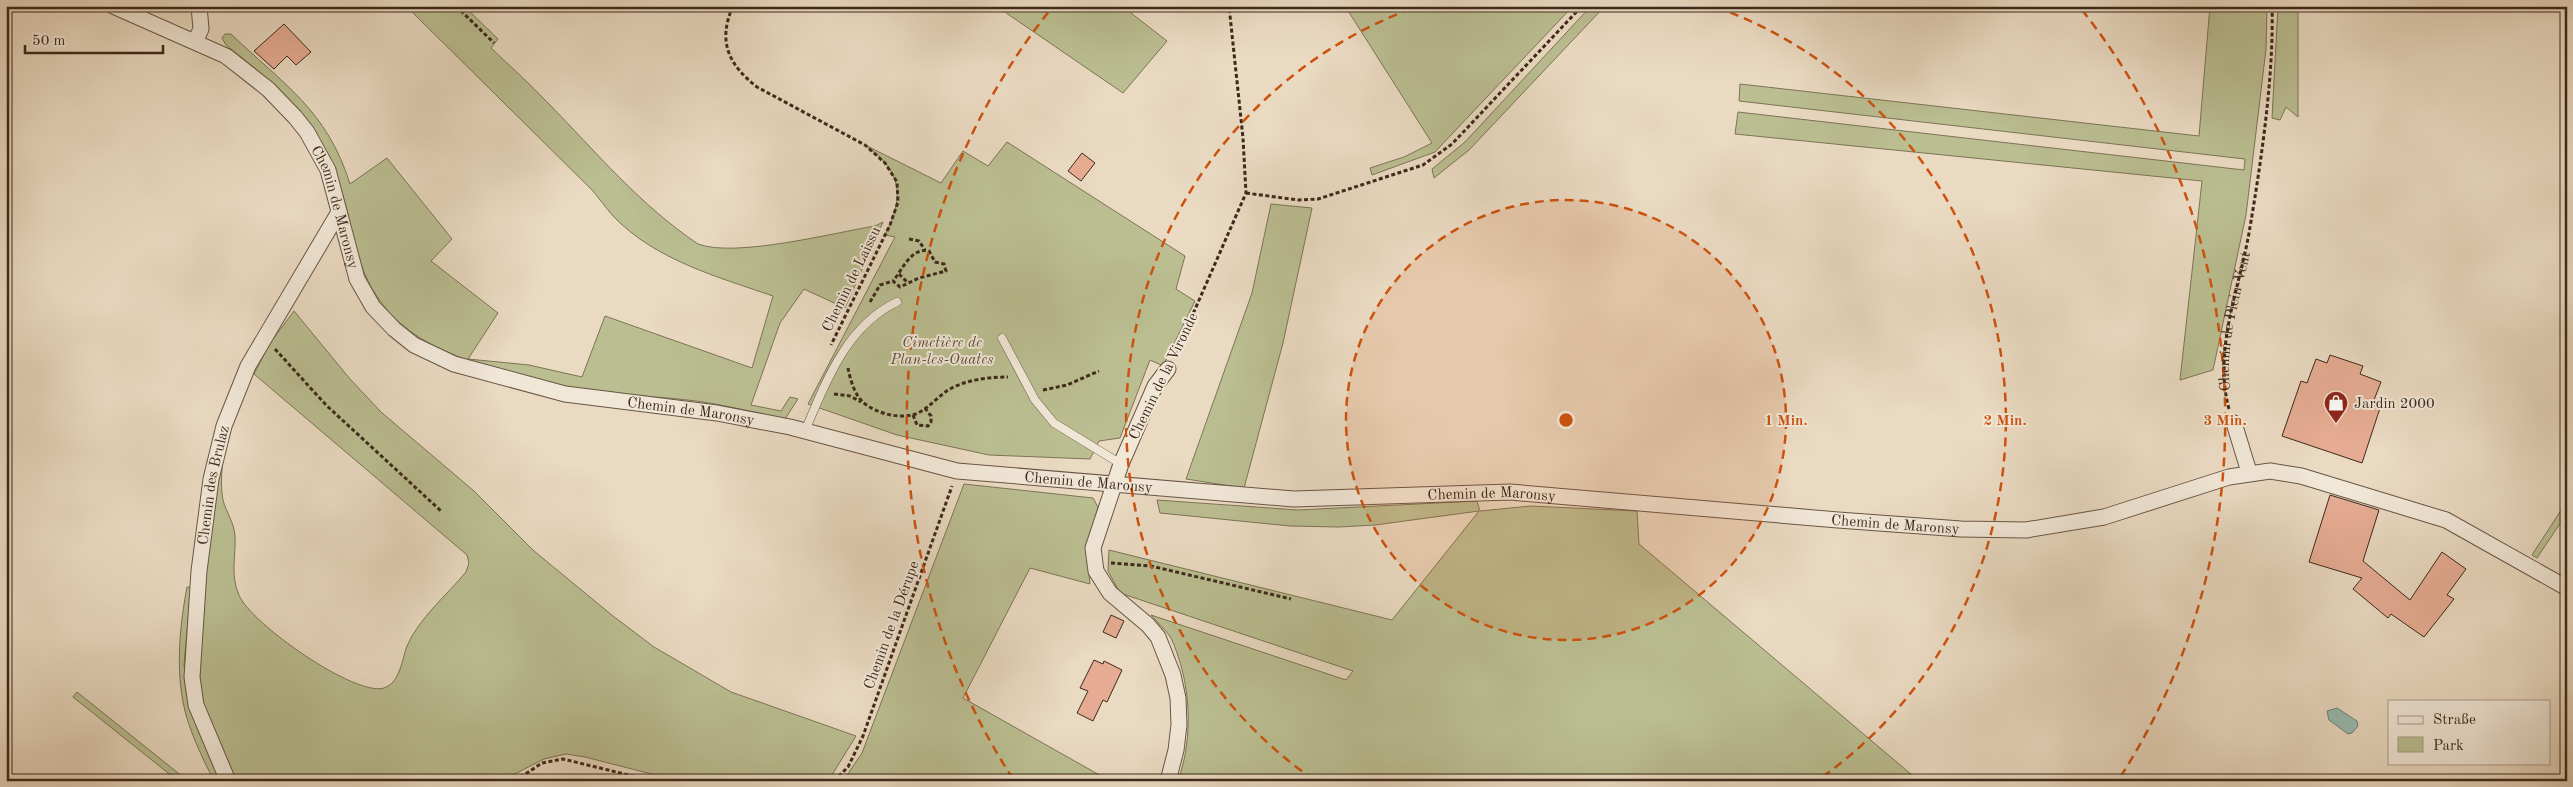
<svg xmlns="http://www.w3.org/2000/svg" width="2573" height="787" font-family="'Old Standard TT',serif">
<style>
.green{fill:#babe91;stroke:#7c7456}
.water{fill:#98bbb3;stroke:#748176}
.building{fill:#e6ac93;stroke:#3d291b}
.lines{fill:none;stroke-linecap:round;stroke-linejoin:round}
.lane-casing{stroke:#685545;stroke-width:9}
.street-casing{stroke:#685545;stroke-width:17}
.path{stroke:#3d291b;stroke-width:3;stroke-dasharray:4 2.5;stroke-linecap:butt}
.lane{stroke:#f1e7d7;stroke-width:8}
.street{stroke:#f1e7d7;stroke-width:15}
.ring{fill:none;stroke:#ce520e;stroke-width:2.5;stroke-dasharray:9 6}
.labels{text-anchor:middle;stroke-width:4;stroke-linejoin:round;paint-order:stroke}
.street-label{font-size:15px;fill:#3d291b;stroke:#f1e7d7}
.park-label{font-size:15px;font-style:italic;fill:#5c4e38;stroke:#f1e7d7}
.poi-label{font-size:15px;fill:#3d291b;stroke:#f1e7d7;text-anchor:start}
.centre{fill:#ce520e;stroke:#f1e7d7;stroke-width:2.5}
.ring-label{font-size:15px;text-anchor:middle;font-weight:bold;fill:#ce520e;stroke:#f1e7d7;stroke-width:4;stroke-linejoin:round;paint-order:stroke}
</style>
<rect width="100%" height="100%" fill="#eadac2"/>
<filter id="stains"><feTurbulence type="fractalNoise" baseFrequency=".004" numOctaves="4"/><feColorMatrix values="0 0 0 0 .2 0 0 0 0 .09 0 0 0 0 .02 0 0 0 .5 -.17"/></filter>
<radialGradient id="worn" r=".72"><stop offset=".6" stop-color="#630" stop-opacity="0"/><stop offset="1" stop-color="#630" stop-opacity=".3"/></radialGradient>
<g class="green">
<path d="M406 6H464L498 39 491 48C510 66 530 84 548 103 597 153 640 205 698 244 735 258 833 233 875 226L883 222 845 308 804 289 780 323 751 405 781 411 790 397 798 399 785 419C756 413 726 405 696 401 666 397 636 396 606 393 548 386 445 363 401 324 388 313 377 298 369 283 354 254 351 219 341 189 319 119 281 89 226 45L222 38 225 34H231C284 85 327 110 350 184L387 158 452 239 431 261 498 313 468 359 529 365 582 377 605 316 752 368 773 296C718 277 655 260 613 216 606 208 599 198 592 190Z"/>
<path d="M996 6H1122L1167 41 1123 93Z"/>
<path d="M1345 6H1573L1435 152 1372 175 1370 168 1404 157 1432 143Z"/>
<path d="M1591 6H1605L1469 150 1434 178 1432 169 1465 142Z"/>
<path d="M2210 6H2267L2266 49 2246 215 2213 370 2180 380 2202 181 1735 134 1738 112 2244 170 2245 159 1739 101 1740 84 2199 136Z"/>
<path d="M2278 6H2298V117L2286 107 2280 120 2272 118Z"/>
<path d="M1007 142 1185 256 1176 289 1195 301 1163 366 1150 360 1120 438 1099 441 1090 459 989 455 897 435 808 404 895 237 885 235C905 195 902 172 865 145L941 183 963 151 988 166Z"/>
<path d="M1271 204 1312 208 1283 343 1244 488 1186 479 1252 293Z"/>
<path d="M294 311 350 379 381 412 474 491 534 551 613 616 654 647 731 692 856 736 832 775 823 781H679L585 757 566 754 544 759 501 781H237L207 718 201 695 197 658 215 495 224 451C222 467 220 484 223 500 226 512 234 522 235 536 236 557 230 575 239 595 250 623 355 697 384 688 400 683 402 659 407 646 419 618 447 595 466 572L469 563 467 555 254 374 270 343Z"/>
<path d="M964 484 1093 498 1098 507C1092 534 1086 556 1090 584L1030 568 963 698 1110 781H843L862 753Z"/>
<path d="M1157 500 1298 510 1477 501 1480 511 1531 506 1637 511 1639 544 1919 781H1178C1194 736 1191 682 1171 638 1166 630 1157 622 1151 615L1346 680 1353 671 1120 593 1108 571 1109 550 1392 620 1479 511 1375 525 1339 527 1290 526 1160 513Z"/>
<path d="M2567 501V513L2537 558 2532 555Z"/>
<path d="M187 587H191L184 665 188 700 220 781H214C202 757 188 729 183 702 176 665 180 624 187 587Z"/>
<path d="M77 692 188 781H178L73 697Z"/>
</g>
<path class="water" d="M2337 708 2357 721 2358 726 2352 733 2348 734 2329 720 2327 711Z"/>
<g class="building">
<path d="M284 24 311 52 296 65 287 56 274 69 254 51Z"/>
<path d="M1082 153 1095 163 1081 181 1068 171Z"/>
<path d="M2330 355 2363 366 2360 374 2381 382 2372 405 2380 408 2362 463 2282 436 2301 381 2307 383 2316 359 2327 363Z"/>
<path d="M2330 495 2379 510 2363 561 2410 600 2442 552 2466 569 2447 595 2454 599 2424 637 2391 614 2388 618 2353 589 2362 578 2309 562Z"/>
<path d="M1111 615 1124 621 1116 638 1103 632Z"/>
<path d="M1094 660 1103 664 1104 661 1122 670 1107 702 1103 700 1093 721 1077 713 1088 691 1080 688Z"/>
</g>
<g class="lines">
<defs>
<g id="lane">
<path d="M1002 338 1035 400 1054 423 1121 464"/>
<path d="M805 431C825 383 847 325 897 302"/>
</g>
<g id="street">
<path id="s2" d="M113 6 226 56 268 89 295 117 307 132 328 170 357 279 373 307 394 329 414 345 454 364 565 394 717 413 790 427 957 471 1294 499 1510 492 1838 520 1961 529 2026 530 2104 517 2229 477 2270 471 2301 476 2446 520 2567 588"/>
<path d="M195 42 201 29 199 6"/>
<path d="M2234 423 2249 472"/>
<path id="s3" d="M228 781 196 705 192 677 199 571 211 479 224 426 248 366 339 212"/>
<path d="M1168 781 1176 750 1179 725 1178 698 1173 675 1158 637 1148 625 1110 593 1096 571 1093 548 1121 464 1155 386 1168 369"/>
</g>
</defs>
<use href="#lane" class="lane-casing"/>
<use href="#street" class="street-casing"/>
<g class="path">
<path d="M456 6 494 43"/>
<path d="M733 6C717 42 729 65 757 87L865 145 885 163 897 182 898 202 890 225 831 345"/>
<path d="M1246 193 1298 200 1318 199 1423 165 1452 144 1582 6"/>
<path d="M909 239 919 241 925 250"/>
<path d="M899 274 908 283"/>
<path d="M870 302 880 285 893 281 900 287 919 278 946 271 944 264 935 262 929 251C911 247 903 269 893 281"/>
<path d="M275 349 326 405 441 511"/>
<path d="M1175 355 1246 193 1243 138 1229 6"/>
<path d="M848 368C850 379 855 396 864 403 877 414 902 420 918 413 932 406 941 392 956 386 972 379 991 377 1008 377"/>
<path d="M1043 390 1067 385 1099 371"/>
<path d="M834 394 850 396 861 402"/>
<path id="s1" d="M2229 409C2213 350 2239 290 2249 233 2261 163 2274 76 2272 6"/>
<path d="M913 415 917 425 928 426 931 422V416L925 408"/>
<path d="M1111 563 1151 566 1291 599"/>
<path d="M515 781 542 763 563 759 653 781"/>
<path d="M834 781 848 767 863 736 952 486"/>
</g>
<use href="#lane" class="lane"/>
<use href="#street" class="street"/>
</g>
<circle cx="1566" cy="420" r="220" fill="#ce520e" fill-opacity=".12"/>
<g class="ring">
<circle cx="1566" cy="420" r="220"/>
<path d="M1314 780A439 439 0 0 1 1416 7M1716 7A439 439 0 0 1 1818 780"/>
<path d="M1013 779A659 659 0 0 1 1050 10M2082 10A659 659 0 0 1 2119 779"/>
</g>
<defs>
<symbol id="shop-pin" viewBox="-11 -11 22 30"><path d="M0 17L-7.5 6A9.5 9.5 0 1 1 7.5 6Z" fill="#8f2418" stroke="#f1e7d7"/><path d="M-5-2.5h2.3a2.7 3.5 0 0 1 5.4 0H5L5.5 6h-11ZM-1.5-2.5h3a1.5 2.3 0 0 0-3 0Z" fill="#fff"/></symbol>
</defs>
<g fill-rule="evenodd">
<use href="#shop-pin" x="2322" y="389" width="28" height="38"/>
</g>
<g class="labels">
<g class="street-label">
<text dy="5" stroke="none"><textPath href="#s2" startOffset="316">Chemin de Maronsy</textPath></text>
<text transform="translate(851 279) rotate(-64)" y="5">Chemin de Laissu</text>
<text dy="5" stroke="none"><textPath href="#s1" startOffset="89">Chemin de Plein-Vent</textPath></text>
<text transform="translate(1163 376) rotate(-64)" y="5">Chemin de la Vironde</text>
<text dy="5" stroke="none"><textPath href="#s2" startOffset="766">Chemin de Maronsy</textPath></text>
<text dy="5" stroke="none"><textPath href="#s2" startOffset="1171">Chemin de Maronsy</textPath></text>
<text dy="5" stroke="none"><textPath href="#s3" startOffset="304">Chemin des Brulaz</textPath></text>
<text dy="5" stroke="none"><textPath href="#s2" startOffset="1575">Chemin de Maronsy</textPath></text>
<text dy="5" stroke="none"><textPath href="#s2" startOffset="1980">Chemin de Maronsy</textPath></text>
<text transform="translate(891 625) rotate(-70)" y="5">Chemin de la Dérupe</text>
</g>
<g class="park-label">
<text x="942" y="347">Cimetière de<tspan x="942" dy="17">Plan-les-Ouates</tspan></text>
</g>
<g class="poi-label">
<text x="2354" y="408">Jardin 2000</text>
</g>
</g>
<circle cx="1566" cy="420" r="8" class="centre"/>
<g class="ring-label">
<text x="1786" y="425">1 Min.</text>
<text x="2005" y="425">2 Min.</text>
<text x="2225" y="425">3 Min.</text>
</g>
<rect width="2573" height="787" fill="none" stroke="#eadac2" stroke-width="25"/>
<rect x="8" y="8" width="2558" height="772" fill="none" stroke="#3d291b" stroke-width="2.5"/>
<rect x="12" y="12" width="2548" height="762" fill="none" stroke="#3d291b"/>
<rect x="2388" y="700" width="162" height="65" fill="#f1e7d7" stroke="#a99b8c"/>
<rect x="2398" y="716" width="25" height="8" fill="#f1e7d7" stroke="#a99b8c"/>
<text x="2433" y="724" font-size="15" fill="#3d291b">Straße</text>
<rect x="2398" y="737" width="25" height="15" fill="#babe91" stroke="#a99b8c"/>
<text x="2433" y="750" font-size="15" fill="#3d291b">Park</text>
<path d="M25 45v8h138v-8" fill="none" stroke="#3d291b" stroke-width="2.5"/>
<text x="32" y="45" font-size="15" fill="#3d291b" stroke="#f1e7d7" stroke-width="4" paint-order="stroke">50 m</text>
<rect width="100%" height="100%" filter="url(#stains)"/>
<rect width="100%" height="100%" fill="url(#worn)"/>
</svg>
